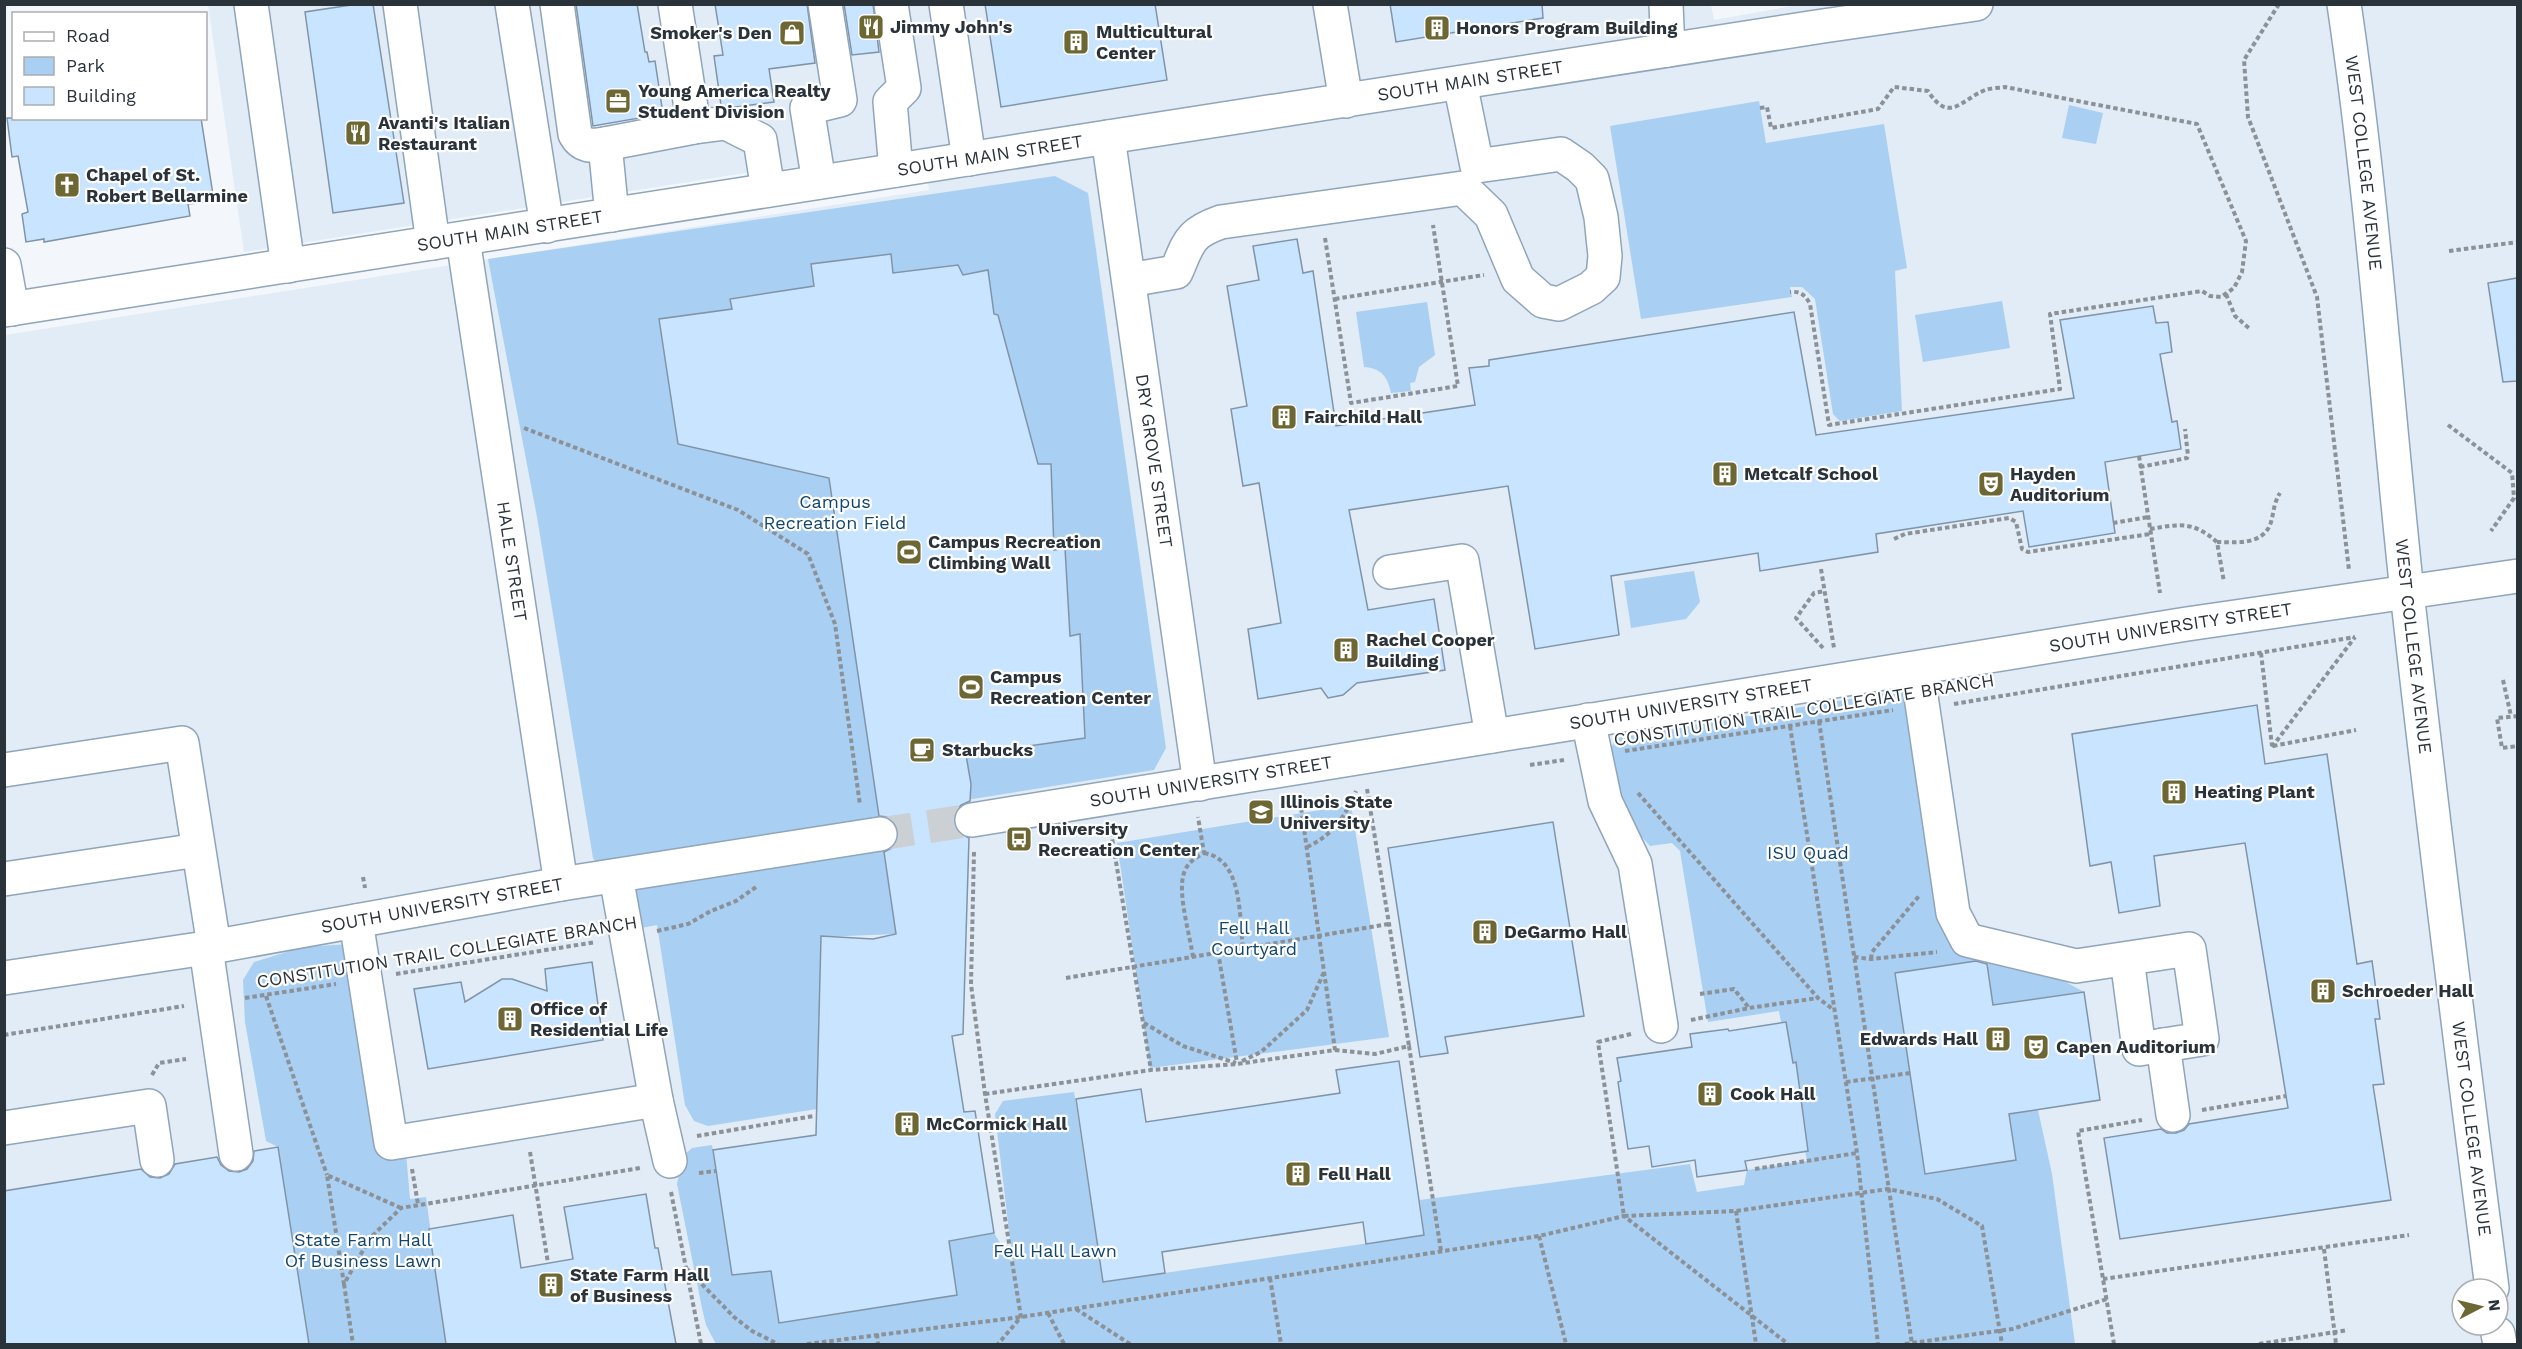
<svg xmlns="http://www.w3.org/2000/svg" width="2522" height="1349" font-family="'Work Sans',sans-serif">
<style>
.built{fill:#e1ecf7;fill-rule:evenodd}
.green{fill:#a9cff2}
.building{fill:#c9e4fe;stroke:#8094a8;stroke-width:1.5}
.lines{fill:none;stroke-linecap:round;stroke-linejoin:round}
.minor-tunnel{stroke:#cbd0d5;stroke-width:33;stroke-dasharray:33 16;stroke-linecap:butt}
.minor-casing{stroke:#90a5b9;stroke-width:36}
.major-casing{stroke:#90a5b9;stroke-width:36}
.path{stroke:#8b9197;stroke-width:4;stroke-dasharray:4.5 3;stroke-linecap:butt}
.minor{stroke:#fff;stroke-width:33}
.major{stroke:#fff;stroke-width:33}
.labels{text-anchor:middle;stroke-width:4.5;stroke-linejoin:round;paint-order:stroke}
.poi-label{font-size:18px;font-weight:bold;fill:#2a323a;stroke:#fff;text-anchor:start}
.street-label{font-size:18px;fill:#2a323a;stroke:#fff}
.park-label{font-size:18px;fill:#11456d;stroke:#fff}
</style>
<rect width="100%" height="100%" fill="#f3f7fc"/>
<path class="built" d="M1711 4 1714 20 1804 4 2517 5V1344H5V335L929 190 923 148 775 170 752 172 244 252 208 5ZM2462 1289H2498V1325H2462Z"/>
<g class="green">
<path d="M1759 101 1766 143 1884 124 1907 268 1895 271 1902 411 1840 421 1833 414 1815 299 1802 287H1790L1792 297 1641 319 1610 126Z"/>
<path d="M2069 105 2103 113 2096 144 2062 138Z"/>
<path d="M1055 176 1088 193 1166 748 1154 770 879 814 896 934 821 937 817 1109 708 1126 694 1121 685 1105 657 925 641 928 593 858 537 517 488 259Z"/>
<path d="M2002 301 2010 348 1923 362 1915 315Z"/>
<path d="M1427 302 1435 355 1419 367 1415 382 1410 383 1411 391 1391 393C1388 377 1381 368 1364 367L1356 312Z"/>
<path d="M1694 571 1700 602 1686 619 1631 628 1624 581Z"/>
<path d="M1898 691 1913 700 1944 915 2084 992 1993 1005 1986 960 1895 974 1925 1173 2015 1160 2008 1114 2038 1110 2052 1174 2075 1344H716L706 1325 702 1308 677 1184 683 1156 692 1148 712 1145 718 1178 771 1271 779 1322 956 1295 949 1241 994 1233 1013 1264 995 1114 1003 1101 1074 1092 1103 1282 1424 1235 1420 1200 1690 1164 1697 1192 1744 1185 1747 1170 1807 1161 1779 1011 1708 1022 1680 851 1672 843 1650 846 1612 805 1605 756 1617 738Z"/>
<path d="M1351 805 1389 1037 1150 1068 1117 843Z"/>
<path d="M351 944 406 1153 410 1199 426 1197 446 1344H309L278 1147 266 1141 245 1022 243 980 254 962 303 947Z"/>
</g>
<g class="building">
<path d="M358 4H373L404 203 333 213 305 12Z"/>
<path d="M576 4H637L645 52H647L649 62 655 61 663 114 593 126Z"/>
<path d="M715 4H807L815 63 769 69 774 102 736 107 721 105 714 56 723 55Z"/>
<path d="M844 4H873L879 52 852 55Z"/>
<path d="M985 4H1155L1167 80 1001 107Z"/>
<path d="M1390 4H1542L1543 18 1396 42Z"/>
<path d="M7 118H201L214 201 188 204 190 216 44 242V239L26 242 22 214 28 212 18 156 12 157Z"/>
<path d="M1297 239 1303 273 1313 271 1336 426 1475 405 1469 368 1489 366V360L1794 312 1816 435 2074 398 2060 320 2153 306 2156 323 2168 322 2172 352 2160 354 2172 422 2177 421 2181 449 2105 462 2115 533 2029 547 2023 511 1876 534 1878 552 1760 571 1758 553 1611 576 1619 635 1535 649 1508 486 1349 510 1368 610 1434 599 1445 670 1357 683 1343 695 1328 698 1321 688 1258 699 1248 629 1281 623 1259 483 1243 486 1231 409 1247 406 1227 286 1259 280 1253 246Z"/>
<path d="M891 254 893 273 958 265 963 275 988 270 994 314 998 315 1038 464H1051L1054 550 1065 548 1070 636 1080 634 1085 738 966 755 971 784 970 801 961 805 954 814V824L957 831 969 838 963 1034 952 1036 964 1112 975 1111 994 1233 949 1241 957 1295 779 1323 771 1271 732 1275 713 1150 816 1135 821 936 873 939 896 934 884 852 892 848 897 841 899 832 894 822 887 817 879 816 829 478 678 444 659 319 732 309 730 299 814 286 811 264Z"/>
<path d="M2517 278V381L2503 382 2488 283Z"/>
<path d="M2257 705 2265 764 2327 754 2357 964 2372 961 2380 1019H2375L2384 1084 2373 1085 2391 1200 2120 1239 2104 1138 2161 1129 2167 1133H2176L2184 1130 2189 1124 2288 1108 2245 843 2154 856 2160 906 2119 913 2111 862 2090 866 2072 734Z"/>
<path d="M1553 822 1584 1016 1445 1037 1448 1053 1420 1057 1388 848Z"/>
<path d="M1976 961 1987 964 1993 1005 2084 992 2100 1100 2009 1114 2016 1160 1925 1174 1895 973Z"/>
<path d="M592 962 603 1040 428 1069 414 989 461 982 465 1002 502 979H512L547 991 545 969Z"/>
<path d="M1786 1022 1793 1063 1796 1062 1808 1151 1745 1161 1747 1170 1697 1177 1695 1160 1652 1167 1649 1146 1628 1149 1618 1082 1621 1081 1617 1058 1692 1047 1690 1034 1728 1029 1729 1031Z"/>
<path d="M1399 1061 1424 1235 1366 1244 1363 1222 1162 1252 1165 1273 1103 1282 1076 1099 1141 1089 1146 1122 1340 1093 1336 1070Z"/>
<path d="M278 1147 309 1344H4V1191L141 1169 150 1177 160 1178 169 1174 175 1164 217 1157 221 1165 229 1171 239 1172 247 1169 253 1161 254 1151Z"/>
<path d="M646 1194 655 1248H658L676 1344H446L429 1229 513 1215 521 1268 573 1259 564 1207Z"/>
</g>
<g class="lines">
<path class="minor-tunnel" d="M880 834 972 820"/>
<defs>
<g id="minor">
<path d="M251 4 288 266"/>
<path d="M400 4 433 243"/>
<path d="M512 4 547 226"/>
<path d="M557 4 575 134C582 147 591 146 605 144"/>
<path d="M675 4 694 127"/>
<path d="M891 4 904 88 890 102 896 170"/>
<path d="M946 4 969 159"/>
<path d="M1330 4 1346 101"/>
<path d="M1666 4 1668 50"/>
<path id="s1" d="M1108 137 1200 784"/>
<path d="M819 182 807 108 840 100 825 4"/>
<path d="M612 215 605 144 694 127 726 123 760 140 768 190"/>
<path id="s2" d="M463 239 561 884"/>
<path d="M4 265 12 309"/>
<path d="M1129 280 1176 272C1189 242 1189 233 1221 222L1463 188 1491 215 1518 279 1543 301 1559 304 1591 288 1603 277 1605 256 1601 217 1592 179 1580 167 1561 154 1477 166 1460 83"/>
<path d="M1390 572 1462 561 1492 736"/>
<path d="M1917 669 1953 913 1967 940 2076 966 2189 949 2202 1039 2139 1049 2127 959"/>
<path d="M1588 720 1605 801 1635 864 1661 1026"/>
<path d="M4 770 182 743 214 946"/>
<path id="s3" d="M972 820 2187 624 2518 576"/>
<path d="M616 876 656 1100 670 1161"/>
<path d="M4 879 198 850"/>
<path d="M356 921 391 1143 656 1100"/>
<path d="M206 948 236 1154"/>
<path id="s4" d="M4 978 206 948 561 884 880 834"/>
<path d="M2163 1045 2173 1115"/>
<path d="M4 1128 149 1106 157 1160"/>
</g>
<g id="major">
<path id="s5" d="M2344 4C2373 199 2386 396 2407 592 2433 824 2462 1056 2492 1288"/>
<path id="s6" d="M4 310 1108 137 1823 26 1976 4"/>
<path d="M2498 1334 2500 1344"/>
</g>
</defs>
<use href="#minor" class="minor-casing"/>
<use href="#major" class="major-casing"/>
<g class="path">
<path d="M2279 4 2244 60 2248 117 2317 297 2349 570"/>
<path d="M1760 108 1767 107 1771 128 1878 109 1894 87 1928 91C1949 124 1961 100 1985 90 1991 88 1999 88 2005 87L2197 124 2246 241 2242 272 2234 288 2221 297 2210 296 2202 291 2050 314 2060 389 1829 425 1810 304C1805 295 1801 291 1790 292"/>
<path d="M1325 238 1351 403 1458 386 1433 225"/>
<path d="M2449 251 2518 242"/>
<path d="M2226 294 2235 316 2250 329"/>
<path d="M1335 299 1484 275"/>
<path d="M2448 425 2512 473 2514 498 2491 531"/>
<path d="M524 428 738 510 808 554 835 624 860 805"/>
<path d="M2139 456 2160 593"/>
<path d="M2140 467 2187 458 2188 456 2185 429"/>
<path d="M2113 523 2148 517"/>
<path d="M2150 529C2180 524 2193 521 2217 542L2224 582"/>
<path d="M1894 539 1905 534 2009 518 2016 522 2022 549 2028 552 2150 534"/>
<path d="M2217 542C2234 542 2261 546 2270 525 2274 514 2273 504 2280 493"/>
<path d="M1821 569 1834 648"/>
<path d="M1823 648 1796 618 1814 593 1825 591"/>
<path d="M2261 653 2272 746"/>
<path d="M2503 680 2511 716"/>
<path d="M1954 704 2355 637"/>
<path d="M2518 716 2497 718 2502 748 2518 746"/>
<path d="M1819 721 1912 1344"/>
<path d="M1790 726 1857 1153 1878 1344"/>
<path d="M2273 746 2356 730"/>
<path d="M2272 747 2355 637"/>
<path d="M1625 751 1893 710"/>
<path d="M1530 765 1564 760"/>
<path d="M1367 789 1409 1046"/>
<path d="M1638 793 1818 998 1834 1010"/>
<path d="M1111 832 1151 1070"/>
<path d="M1307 847C1333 835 1345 817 1356 791"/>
<path d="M974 852 971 984 985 1094 1021 1317 998 1344"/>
<path d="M1204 853C1243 859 1239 917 1243 948"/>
<path d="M363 877 365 888"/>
<path d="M657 931 688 924 711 911 736 901 756 887"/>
<path d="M1218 952 1237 1063"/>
<path d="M1193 957C1190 935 1177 893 1184 873 1187 863 1195 858 1204 853L1198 817"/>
<path d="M1854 957 1871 959 1937 952"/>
<path d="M1871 959 1872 952 1919 896"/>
<path d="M396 974 596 942"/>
<path d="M1066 978 1389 924"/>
<path d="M1700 994 1734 989 1749 1008"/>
<path d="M266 996 327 1175"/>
<path d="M245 998 336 984"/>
<path d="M1691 1020 1749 1008 1818 998"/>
<path d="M1144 1023 1183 1046 1236 1063"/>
<path d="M1631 1034 1598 1042 1624 1216 1736 1211 1888 1189 1937 1199 1982 1226 2002 1344"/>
<path d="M4 1035 184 1006"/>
<path d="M1335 1050 1375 1054 1409 1046 1441 1251"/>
<path d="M1242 1061 1261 1052 1307 1010 1324 972"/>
<path d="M152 1075 159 1063 186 1059"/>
<path d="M1846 1082 1910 1073"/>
<path d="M985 1094 1151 1070 1237 1064 1335 1050 1300 800"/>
<path d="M2202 1110 2286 1096"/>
<path d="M697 1136 814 1116"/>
<path d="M530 1152 548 1263"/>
<path d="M412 1169 418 1204"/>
<path d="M1755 1169 1857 1153"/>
<path d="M699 1173 716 1171"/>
<path d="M671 1192 701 1344"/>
<path d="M401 1208 327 1175 344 1284 370 1238 401 1208 640 1168"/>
<path d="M1736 1211 1756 1344"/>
<path d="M1539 1236 1566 1344"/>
<path d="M2324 1249 2336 1344"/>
<path d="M686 1268 734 1317 752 1331 778 1344"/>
<path d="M1270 1278 1281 1344"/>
<path d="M2103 1279 2409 1235"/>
<path d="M344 1284 353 1344"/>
<path d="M1076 1309 1130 1344"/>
<path d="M1048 1313 1064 1344"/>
<path d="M877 1334 878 1344"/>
<path d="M807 1344 1021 1317 1463 1248 1539 1236 1624 1216 1788 1344"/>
<path d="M1905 1344 2012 1329 2107 1299"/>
<path d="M2114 1344 2078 1131 2142 1120"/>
<path d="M2259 1344 2348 1330"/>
</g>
<use href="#minor" class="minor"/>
<use href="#major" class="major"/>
</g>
<defs>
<symbol id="restaurant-square" viewBox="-11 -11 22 22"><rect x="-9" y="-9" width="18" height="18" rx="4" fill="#6d6733" stroke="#fff"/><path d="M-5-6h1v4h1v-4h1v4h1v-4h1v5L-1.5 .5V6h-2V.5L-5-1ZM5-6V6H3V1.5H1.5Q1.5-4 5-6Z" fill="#fff"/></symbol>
<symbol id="building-square" viewBox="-11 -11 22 22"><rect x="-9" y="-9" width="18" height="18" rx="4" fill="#6d6733" stroke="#fff"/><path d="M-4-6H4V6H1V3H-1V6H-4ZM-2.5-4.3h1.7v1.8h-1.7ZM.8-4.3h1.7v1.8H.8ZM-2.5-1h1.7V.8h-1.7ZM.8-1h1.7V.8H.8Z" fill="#fff"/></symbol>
<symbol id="shop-square" viewBox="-11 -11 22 22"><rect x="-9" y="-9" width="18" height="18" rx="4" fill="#6d6733" stroke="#fff"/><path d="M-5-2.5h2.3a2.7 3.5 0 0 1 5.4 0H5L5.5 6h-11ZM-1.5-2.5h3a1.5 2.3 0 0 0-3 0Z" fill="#fff"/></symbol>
<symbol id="office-square" viewBox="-11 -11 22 22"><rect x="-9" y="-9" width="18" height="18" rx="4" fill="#6d6733" stroke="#fff"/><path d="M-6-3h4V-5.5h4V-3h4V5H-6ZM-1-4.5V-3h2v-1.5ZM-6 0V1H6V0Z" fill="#fff"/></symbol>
<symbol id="church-square" viewBox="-11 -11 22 22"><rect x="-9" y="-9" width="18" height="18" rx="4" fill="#6d6733" stroke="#fff"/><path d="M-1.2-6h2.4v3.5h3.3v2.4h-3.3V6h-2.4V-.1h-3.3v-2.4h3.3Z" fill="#fff"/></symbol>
<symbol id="theatre-square" viewBox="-11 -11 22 22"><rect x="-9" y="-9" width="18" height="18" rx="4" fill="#6d6733" stroke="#fff"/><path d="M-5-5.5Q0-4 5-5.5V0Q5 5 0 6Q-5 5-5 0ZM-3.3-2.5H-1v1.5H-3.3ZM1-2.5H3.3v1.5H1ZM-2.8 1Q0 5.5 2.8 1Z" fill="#fff"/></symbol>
<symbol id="stadium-square" viewBox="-11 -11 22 22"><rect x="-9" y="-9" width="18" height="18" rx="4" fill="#6d6733" stroke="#fff"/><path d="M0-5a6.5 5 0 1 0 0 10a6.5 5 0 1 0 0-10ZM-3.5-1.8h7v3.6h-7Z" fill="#fff"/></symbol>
<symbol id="cafe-square" viewBox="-11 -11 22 22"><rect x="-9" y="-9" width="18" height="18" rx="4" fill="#6d6733" stroke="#fff"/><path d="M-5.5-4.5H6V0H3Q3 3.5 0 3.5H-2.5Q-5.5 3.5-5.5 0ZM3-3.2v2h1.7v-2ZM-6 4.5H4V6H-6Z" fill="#fff"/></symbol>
<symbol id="university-square" viewBox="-11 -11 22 22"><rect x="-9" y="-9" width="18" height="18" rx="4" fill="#6d6733" stroke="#fff"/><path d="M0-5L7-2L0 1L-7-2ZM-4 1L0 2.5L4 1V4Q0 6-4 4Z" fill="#fff"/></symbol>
<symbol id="bus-square" viewBox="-11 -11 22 22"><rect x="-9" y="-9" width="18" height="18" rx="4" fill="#6d6733" stroke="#fff"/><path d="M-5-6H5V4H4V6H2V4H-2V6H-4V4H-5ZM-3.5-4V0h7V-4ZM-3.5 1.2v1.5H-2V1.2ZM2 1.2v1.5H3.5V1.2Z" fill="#fff"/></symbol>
</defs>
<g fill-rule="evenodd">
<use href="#restaurant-square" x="856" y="12" width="30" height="30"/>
<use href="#building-square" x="1422" y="13" width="30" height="30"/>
<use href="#shop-square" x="777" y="18" width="30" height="30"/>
<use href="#building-square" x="1061" y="27" width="30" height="30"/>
<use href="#office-square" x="603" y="86" width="30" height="30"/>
<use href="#restaurant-square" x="343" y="118" width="30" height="30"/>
<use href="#church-square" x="52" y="170" width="30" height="30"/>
<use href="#building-square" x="1269" y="402" width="30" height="30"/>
<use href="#building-square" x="1710" y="459" width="30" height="30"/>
<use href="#theatre-square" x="1976" y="469" width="30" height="30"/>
<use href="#stadium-square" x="894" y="537" width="30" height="30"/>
<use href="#building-square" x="1331" y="635" width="30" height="30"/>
<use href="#stadium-square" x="956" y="672" width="30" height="30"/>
<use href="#cafe-square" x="907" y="735" width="30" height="30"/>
<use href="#building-square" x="2159" y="777" width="30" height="30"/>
<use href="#university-square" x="1246" y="797" width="30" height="30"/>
<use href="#bus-square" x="1004" y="824" width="30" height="30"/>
<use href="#building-square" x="1470" y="917" width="30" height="30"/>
<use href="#building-square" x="2308" y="976" width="30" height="30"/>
<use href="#building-square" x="495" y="1004" width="30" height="30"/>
<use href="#building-square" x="1983" y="1024" width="30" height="30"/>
<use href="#theatre-square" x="2021" y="1032" width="30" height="30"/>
<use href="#building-square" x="1695" y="1079" width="30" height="30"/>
<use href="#building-square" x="892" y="1109" width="30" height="30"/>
<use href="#building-square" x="1283" y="1159" width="30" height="30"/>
<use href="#building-square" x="536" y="1270" width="30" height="30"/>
</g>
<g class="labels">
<g class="poi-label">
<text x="890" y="33">Jimmy John's</text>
<text x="1456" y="34">Honors Program Building</text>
<text x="1096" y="38">Multicultural<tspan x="1096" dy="21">Center</tspan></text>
<text x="772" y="39" text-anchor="end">Smoker's Den</text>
<text x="638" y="97">Young America Realty<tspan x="638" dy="21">Student Division</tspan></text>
<text x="378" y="129">Avanti's Italian<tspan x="378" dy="21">Restaurant</tspan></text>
<text x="86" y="181">Chapel of St.<tspan x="86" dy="21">Robert Bellarmine</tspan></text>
<text x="1304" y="423">Fairchild Hall</text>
<text x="1744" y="480">Metcalf School</text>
<text x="2010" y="480">Hayden<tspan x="2010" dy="21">Auditorium</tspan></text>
<text x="928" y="548">Campus Recreation<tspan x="928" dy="21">Climbing Wall</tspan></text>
<text x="1366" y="646">Rachel Cooper<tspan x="1366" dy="21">Building</tspan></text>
<text x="990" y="683">Campus<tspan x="990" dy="21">Recreation Center</tspan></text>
<text x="942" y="756">Starbucks</text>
<text x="2194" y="798">Heating Plant</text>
<text x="1280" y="808">Illinois State<tspan x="1280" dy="21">University</tspan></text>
<text x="1038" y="835">University<tspan x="1038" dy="21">Recreation Center</tspan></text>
<text x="1504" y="938">DeGarmo Hall</text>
<text x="2342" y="997">Schroeder Hall</text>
<text x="530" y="1015">Office of<tspan x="530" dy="21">Residential Life</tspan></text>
<text x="1978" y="1045" text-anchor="end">Edwards Hall</text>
<text x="2056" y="1053">Capen Auditorium</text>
<text x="1730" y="1100">Cook Hall</text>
<text x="926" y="1130">McCormick Hall</text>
<text x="1318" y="1180">Fell Hall</text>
<text x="570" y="1281">State Farm Hall<tspan x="570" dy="21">of Business</tspan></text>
</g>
<g class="street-label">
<text dy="6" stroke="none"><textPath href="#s6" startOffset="1484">SOUTH MAIN STREET</textPath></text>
<text dy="6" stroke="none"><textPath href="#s6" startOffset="998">SOUTH MAIN STREET</textPath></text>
<text dy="6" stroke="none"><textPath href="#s5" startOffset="160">WEST COLLEGE AVENUE</textPath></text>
<text dy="6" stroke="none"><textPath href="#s6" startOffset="512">SOUTH MAIN STREET</textPath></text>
<text dy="6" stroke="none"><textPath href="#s1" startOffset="327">DRY GROVE STREET</textPath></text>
<text dy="6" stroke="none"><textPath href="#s2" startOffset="326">HALE STREET</textPath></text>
<text dy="6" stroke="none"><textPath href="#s3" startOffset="1214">SOUTH UNIVERSITY STREET</textPath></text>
<text dy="6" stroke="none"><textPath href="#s5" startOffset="646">WEST COLLEGE AVENUE</textPath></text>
<text dy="6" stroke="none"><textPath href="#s3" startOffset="728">SOUTH UNIVERSITY STREET</textPath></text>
<text transform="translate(1804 710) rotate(-9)" y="6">CONSTITUTION TRAIL COLLEGIATE BRANCH</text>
<text dy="6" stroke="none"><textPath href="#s3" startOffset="242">SOUTH UNIVERSITY STREET</textPath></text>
<text dy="6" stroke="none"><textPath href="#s4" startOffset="444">SOUTH UNIVERSITY STREET</textPath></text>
<text transform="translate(447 952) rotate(-9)" y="6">CONSTITUTION TRAIL COLLEGIATE BRANCH</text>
<text dy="6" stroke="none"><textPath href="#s5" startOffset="1132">WEST COLLEGE AVENUE</textPath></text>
</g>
<g class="park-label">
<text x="835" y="508">Campus<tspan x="835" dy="21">Recreation Field</tspan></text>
<text x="1808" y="859">ISU Quad</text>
<text x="1254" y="934">Fell Hall<tspan x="1254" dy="21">Courtyard</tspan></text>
<text x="363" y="1246">State Farm Hall<tspan x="363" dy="21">Of Business Lawn</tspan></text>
<text x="1055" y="1257">Fell Hall Lawn</text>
</g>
</g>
<rect width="2522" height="1349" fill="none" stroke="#2a323a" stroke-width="12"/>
<rect x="12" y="12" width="195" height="108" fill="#ffffff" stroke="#aaadb0" stroke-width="1.5"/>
<rect x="24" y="32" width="30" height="9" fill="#ffffff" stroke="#aaadb0" stroke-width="1.5"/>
<text x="66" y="42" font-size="18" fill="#2a323a">Road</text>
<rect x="24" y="57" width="30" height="18" fill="#a9cff2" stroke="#aaadb0" stroke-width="1.5"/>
<text x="66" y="72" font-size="18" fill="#2a323a">Park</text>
<rect x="24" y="87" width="30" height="18" fill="#c9e4fe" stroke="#aaadb0" stroke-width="1.5"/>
<text x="66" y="102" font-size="18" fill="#2a323a">Building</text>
<g transform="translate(2480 1307) rotate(83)"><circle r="28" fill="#ffffff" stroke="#aaadb0" stroke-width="1.5"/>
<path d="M0-4.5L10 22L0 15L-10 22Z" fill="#6d6733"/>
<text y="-9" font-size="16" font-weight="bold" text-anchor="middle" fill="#2a323a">N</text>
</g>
</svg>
